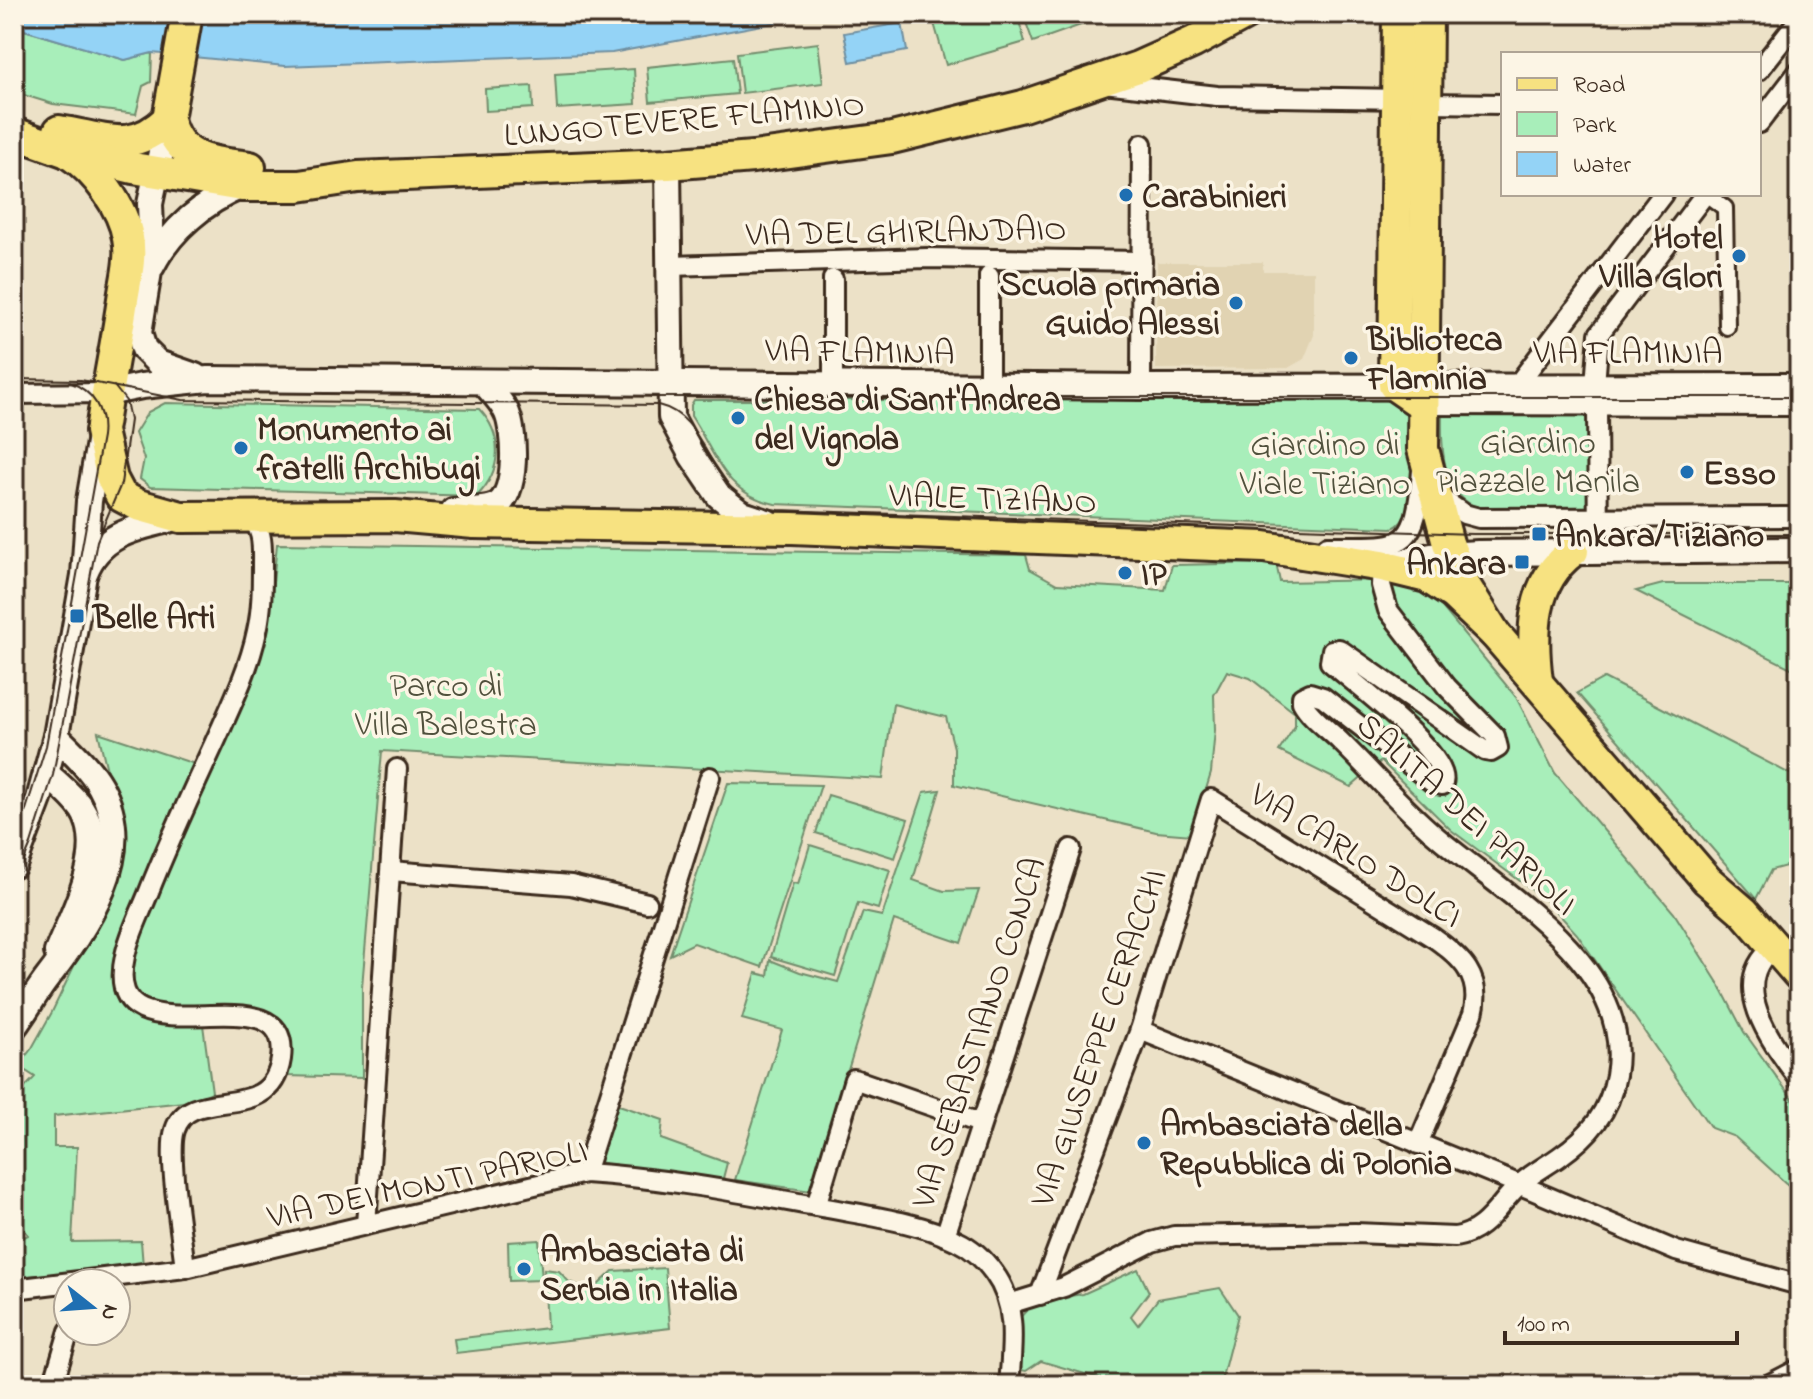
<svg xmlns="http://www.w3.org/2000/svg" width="1813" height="1399" font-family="'Indie Flower',sans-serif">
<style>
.built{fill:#e1d3b2}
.green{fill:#a8eeba;stroke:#728c6c;stroke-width:2}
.water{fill:#94d3f6;stroke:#708fa0;stroke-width:2}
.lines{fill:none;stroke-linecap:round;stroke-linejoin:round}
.pedestrian-casing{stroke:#3b2a1e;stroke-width:20}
.minor-casing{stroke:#3b2a1e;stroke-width:24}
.tertiary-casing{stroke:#3b2a1e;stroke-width:30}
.primary-casing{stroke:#3b2a1e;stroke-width:36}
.pedestrian{stroke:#fcf5e5;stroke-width:14}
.minor{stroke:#fcf5e5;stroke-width:18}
.tertiary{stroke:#fcf5e5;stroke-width:24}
.primary{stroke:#f7e281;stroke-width:30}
.tram{stroke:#3b2a1e;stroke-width:2}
.poi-dot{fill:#1f6fb2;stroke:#fcf5e5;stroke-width:3}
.labels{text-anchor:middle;stroke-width:7;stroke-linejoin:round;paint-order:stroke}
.street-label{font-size:34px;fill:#3b2a1e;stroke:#fcf5e5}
.poi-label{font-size:34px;font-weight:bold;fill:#3b2a1e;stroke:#fcf5e5;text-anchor:start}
.park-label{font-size:34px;fill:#51513d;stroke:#fcf5e5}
</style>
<rect width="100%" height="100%" fill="#ece1c7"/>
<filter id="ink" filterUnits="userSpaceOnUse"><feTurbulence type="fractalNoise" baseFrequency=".0125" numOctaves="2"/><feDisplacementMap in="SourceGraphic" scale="16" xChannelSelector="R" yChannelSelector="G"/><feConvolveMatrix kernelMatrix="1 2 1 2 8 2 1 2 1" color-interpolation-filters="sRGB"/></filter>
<g filter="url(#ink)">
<path class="built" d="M1157 262H1263V271H1314V335L1304 359 1288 368 1156 369Z"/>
<g class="green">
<path d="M966 14H1017L1025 42 946 65 934 23Z"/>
<path d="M1023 14H1112L1033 42Z"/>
<path d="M14 27 125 60 152 53 151 82 143 86 136 114 53 104 14 92Z"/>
<path d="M818 43 823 83 742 93 737 53Z"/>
<path d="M733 58 737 94 650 102 647 67Z"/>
<path d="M634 69 636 104 557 109 555 74Z"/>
<path d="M532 86 533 108 486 111 485 89Z"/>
<path d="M694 400H1389L1395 402 1406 410C1408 436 1422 520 1392 528L775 504C724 494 716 454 691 416V405Z"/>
<path d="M165 403 479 409C504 435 502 471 477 496L150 487 140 479 144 459 135 433 148 412Z"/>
<path d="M1442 413 1588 414 1587 512 1480 508C1441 497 1441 446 1442 413Z"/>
<path d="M277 544 1026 555 1030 569 1057 584 1165 590 1172 565 1276 563 1280 582 1386 580 1428 590 1516 697 1555 773 1674 913 1720 986 1744 1032 1799 1108V1195L1735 1137 1711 1128 1577 934 1547 901 1451 830 1381 761 1351 787 1279 751 1295 726V713L1250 678 1227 671 1214 695 1215 730 1211 773 1192 835 1156 832 954 785V748L946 717 893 704 883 779 382 751 362 987V1078L287 1076 290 1047 278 1024 250 1021 203 1025 212 1092 193 1101 54 1116V1147H77L72 1242 141 1241 143 1266 14 1277V1242L28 1235 14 1212V1099L35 1077 18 1066 32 1048 52 1012 109 893 121 830 98 732 213 770 245 694 270 612Z"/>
<path d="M1663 584H1799V672L1636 591Z"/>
<path d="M1604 678 1796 777 1797 863 1771 870 1756 899 1577 693Z"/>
<path d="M728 783 821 785 762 967 694 943 670 955Z"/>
<path d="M940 790 913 880 944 891 979 890 961 943 894 920 811 1191 735 1180 782 1030 742 1019 756 973 768 976 770 960 800 972 838 982 863 912 882 916 924 792Z"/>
<path d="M828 795 908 819 895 858 816 833Z"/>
<path d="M810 845 890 870 878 909 858 903 835 976 771 957 793 883 798 884Z"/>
<path d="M616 1104 663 1120 661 1139 727 1163 722 1182 597 1162Z"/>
<path d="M539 1240 542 1280 509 1281 508 1242Z"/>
<path d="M665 1268 670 1328 456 1353 454 1339 547 1328 544 1269 559 1271 569 1282 585 1288 598 1285 613 1271Z"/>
<path d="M1138 1269 1149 1292 1131 1316 1138 1325 1158 1299 1220 1288 1238 1315 1220 1385H1100L1102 1379 1041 1361 1026 1371 1015 1369 1016 1322 1035 1301 1083 1294Z"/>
</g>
<g class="water">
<path d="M14 14H821L612 53 285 66 152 53 125 60 14 27Z"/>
<path d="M902 23 907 51 850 62 844 33Z"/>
</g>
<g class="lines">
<defs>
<path id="pedestrian" d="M1706 194 1725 208 1727 327"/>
<g id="minor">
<path d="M1759 70 1799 19"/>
<path d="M1104 83 1217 96 1406 99"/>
<path d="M1428 103 1503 104"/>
<path d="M1759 123 1799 71"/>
<path d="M671 266 927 258 1142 261"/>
<path d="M989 276V386"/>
<path d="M833 384V279"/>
<path d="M1517 385 1663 194"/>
<path d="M1595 385 1599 334 1705 194"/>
<path d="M1141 387 1142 144"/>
<path d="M14 394 107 393"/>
<path d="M1423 405 1799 406"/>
<path d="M1597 406 1598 551"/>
<path d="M1437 495 1464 514 1479 518 1799 517"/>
<path d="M1327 546C1403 545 1415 556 1422 471"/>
<path d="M391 871 571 885 647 903"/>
<path d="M1774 947C1726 984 1772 1043 1799 1079"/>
<path d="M1140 1030 1506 1179 1676 1251 1799 1285"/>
<path d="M585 1173 710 777"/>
<path d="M816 1206 854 1079 980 1123"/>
<path d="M366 1225 397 769"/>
<path d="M945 1236 1071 849"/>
<path d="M185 1268C182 1238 167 1154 175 1130 190 1082 271 1127 281 1059 294 962 99 1074 125 956 129 935 140 914 148 894 168 843 191 794 214 744 230 708 249 670 257 631 262 609 262 587 262 565 262 545 264 530 248 515"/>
<path d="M14 1289 185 1268 585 1173C666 1178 747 1194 827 1208 869 1216 919 1222 957 1241 972 1248 984 1259 994 1273 1018 1305 1012 1347 1009 1385"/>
<path d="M1040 1295 1140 1030 1211 799 1434 938C1461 957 1483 977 1473 1014L1418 1144"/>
<path d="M1009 1304 1064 1287 1152 1242 1174 1236 1355 1233 1455 1237C1487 1232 1498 1204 1519 1185 1531 1174 1546 1166 1559 1157 1589 1136 1610 1112 1616 1075 1635 966 1503 894 1435 835 1401 806 1372 772 1340 741 1328 729 1310 717 1302 702V697L1310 693 1323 697 1433 783 1442 785C1458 760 1349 679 1330 662L1332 650 1339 649 1485 751 1491 752 1498 748 1495 736 1447 687 1388 610 1381 585 1382 566"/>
<path d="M53 1385 69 1331"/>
<path d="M1768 1385 1799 1369"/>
</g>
<g id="tertiary">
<path d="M168 119 150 204 152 253 139 333 144 349 158 363 195 376"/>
<path d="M668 164 671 417 692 456 719 496 742 514 767 522"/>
<path d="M152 266C170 230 205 201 242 186"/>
<path d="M107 393 142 386 208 379 1141 387 1799 386"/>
<path d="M453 511C467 510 485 511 497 505 518 492 515 433 507 413 502 402 492 392 484 383"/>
<path d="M1384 565 1431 556 1478 553 1799 550"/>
<path d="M85 573C101 531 142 527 181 517"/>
<path d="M46 773C59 785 72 795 82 809 109 850 73 912 57 952"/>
<path d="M14 865 39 799 56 736 84 575 89 501 100 436"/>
<path d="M14 1027C25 1012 34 996 45 981 85 929 139 854 100 786 90 768 71 751 56 736"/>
</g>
<g id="primary">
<path d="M187 14 168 119C178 162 213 162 250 167"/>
<path d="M1398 14 1394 385 1423 405"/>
<path d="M1427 14 1423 449 1448 543 1465 586 1495 634 1707 880 1744 912 1799 975"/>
<path d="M59 131C105 138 131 155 168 119"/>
<path d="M14 133 67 152 133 168 242 186H299L358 177 668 164 753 157 892 138 1023 106 1138 67 1194 42 1246 14"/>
<path d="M70 154C96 171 123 207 128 238 132 258 126 279 123 299 117 341 108 383 102 425"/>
<path d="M101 431 112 479 121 496 138 505 181 517 395 516 474 523 792 528 1264 547 1382 566 1427 577 1453 594 1495 634"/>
<path d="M1537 681C1531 633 1531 582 1573 551"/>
</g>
</defs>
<use href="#pedestrian" class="pedestrian-casing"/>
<use href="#minor" class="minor-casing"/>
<use href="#tertiary" class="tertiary-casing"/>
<use href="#primary" class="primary-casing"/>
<use href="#pedestrian" class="pedestrian"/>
<use href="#minor" class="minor"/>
<use href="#tertiary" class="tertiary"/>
<use href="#primary" class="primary"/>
<g class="tram">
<path d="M14 379 81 380 183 400 658 405C716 419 701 501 779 510L1472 534H1799"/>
<path d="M651 397H1799"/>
<path d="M14 848 46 746 102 437C105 411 94 391 69 382"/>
<path d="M14 884 31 844 53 775 97 541 121 484 130 420 126 401 114 386"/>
</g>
</g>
</g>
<g class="poi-dot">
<circle cx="1126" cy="195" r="8"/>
<circle cx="1739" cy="256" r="8"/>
<circle cx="1236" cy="303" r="8"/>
<circle cx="1351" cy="358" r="8"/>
<circle cx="738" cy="418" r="8"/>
<circle cx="241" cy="448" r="8"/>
<circle cx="1687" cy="472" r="8"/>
<rect x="1531" y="526" width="16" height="16" rx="4"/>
<rect x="1514" y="554" width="16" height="16" rx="4"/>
<circle cx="1125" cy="573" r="8"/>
<rect x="69" y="608" width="16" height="16" rx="4"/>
<circle cx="1144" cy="1143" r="8"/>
<circle cx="524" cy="1269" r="8"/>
</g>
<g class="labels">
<g class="street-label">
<text transform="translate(684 118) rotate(-5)" y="12">LUNGOTEVERE FLAMINIO</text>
<text transform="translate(906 230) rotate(-1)" y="12">VIA DEL GHIRLANDAIO</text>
<text transform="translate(860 350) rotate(1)" y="12">VIA FLAMINIA</text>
<text x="1628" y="363">VIA FLAMINIA</text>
<text transform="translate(993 497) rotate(2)" y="12">VIALE TIZIANO</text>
<text transform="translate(1468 813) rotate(42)" y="12">SALITA DEI PARIOLI</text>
<text transform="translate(1357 854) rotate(32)" y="12">VIA CARLO DOLCI</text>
<text transform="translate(977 1032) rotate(-72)" y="12">VIA SEBASTIANO CONCA</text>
<text transform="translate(1097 1037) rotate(-71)" y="12">VIA GIUSEPPE CERACCHI</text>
<text transform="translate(427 1182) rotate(-12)" y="12">VIA DEI MONTI PARIOLI</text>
</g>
<g class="poi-label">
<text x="1142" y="207">Carabinieri</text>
<text x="1723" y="248" text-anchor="end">Hotel<tspan x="1723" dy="39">Villa Glori</tspan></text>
<text x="1220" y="295" text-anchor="end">Scuola primaria<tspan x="1220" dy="39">Guido Alessi</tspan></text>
<text x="1367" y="350">Biblioteca<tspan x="1367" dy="39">Flaminia</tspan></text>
<text x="754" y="410">Chiesa di Sant'Andrea<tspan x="754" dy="39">del Vignola</tspan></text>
<text x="257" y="440">Monumento ai<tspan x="257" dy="39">fratelli Archibugi</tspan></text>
<text x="1703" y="484">Esso</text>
<text x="1555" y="546">Ankara/Tiziano</text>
<text x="1506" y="574" text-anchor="end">Ankara</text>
<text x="1141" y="585">IP</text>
<text x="93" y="628">Belle Arti</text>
<text x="1160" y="1135">Ambasciata della<tspan x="1160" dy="39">Repubblica di Polonia</tspan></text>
<text x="540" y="1261">Ambasciata di<tspan x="540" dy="39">Serbia in Italia</tspan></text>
</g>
<g class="park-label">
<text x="1538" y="453">Giardino<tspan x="1538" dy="39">Piazzale Manila</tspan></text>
<text x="1325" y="455">Giardino di<tspan x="1325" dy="39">Viale Tiziano</tspan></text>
<text x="446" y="696">Parco di<tspan x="446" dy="39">Villa Balestra</tspan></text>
</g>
</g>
<rect width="1813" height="1399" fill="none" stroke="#fcf5e5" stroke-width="48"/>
<rect x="24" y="24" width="1765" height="1351" fill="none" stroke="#3b2a1e" stroke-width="3" filter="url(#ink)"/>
<rect x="1501" y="52" width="260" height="144" fill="#fcf5e5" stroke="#afa495" stroke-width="2"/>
<rect x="1517" y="78" width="40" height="12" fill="#f7e281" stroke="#afa495" stroke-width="2"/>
<text x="1573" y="92" font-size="24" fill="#3b2a1e">Road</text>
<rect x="1517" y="112" width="40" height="24" fill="#a8eeba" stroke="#afa495" stroke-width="2"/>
<text x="1573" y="132" font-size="24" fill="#3b2a1e">Park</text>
<rect x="1517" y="152" width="40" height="24" fill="#94d3f6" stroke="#afa495" stroke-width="2"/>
<text x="1573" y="172" font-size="24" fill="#3b2a1e">Water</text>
<g transform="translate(92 1307) rotate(107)"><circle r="38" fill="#fcf5e5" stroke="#afa495" stroke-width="2"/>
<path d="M0-6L14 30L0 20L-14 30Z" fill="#1f6fb2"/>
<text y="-12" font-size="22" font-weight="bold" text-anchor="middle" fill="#3b2a1e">N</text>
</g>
<path d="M1505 1331v12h232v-12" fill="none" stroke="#3b2a1e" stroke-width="4"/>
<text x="1517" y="1331" font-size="24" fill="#3b2a1e" stroke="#fcf5e5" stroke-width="6" paint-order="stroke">100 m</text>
</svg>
